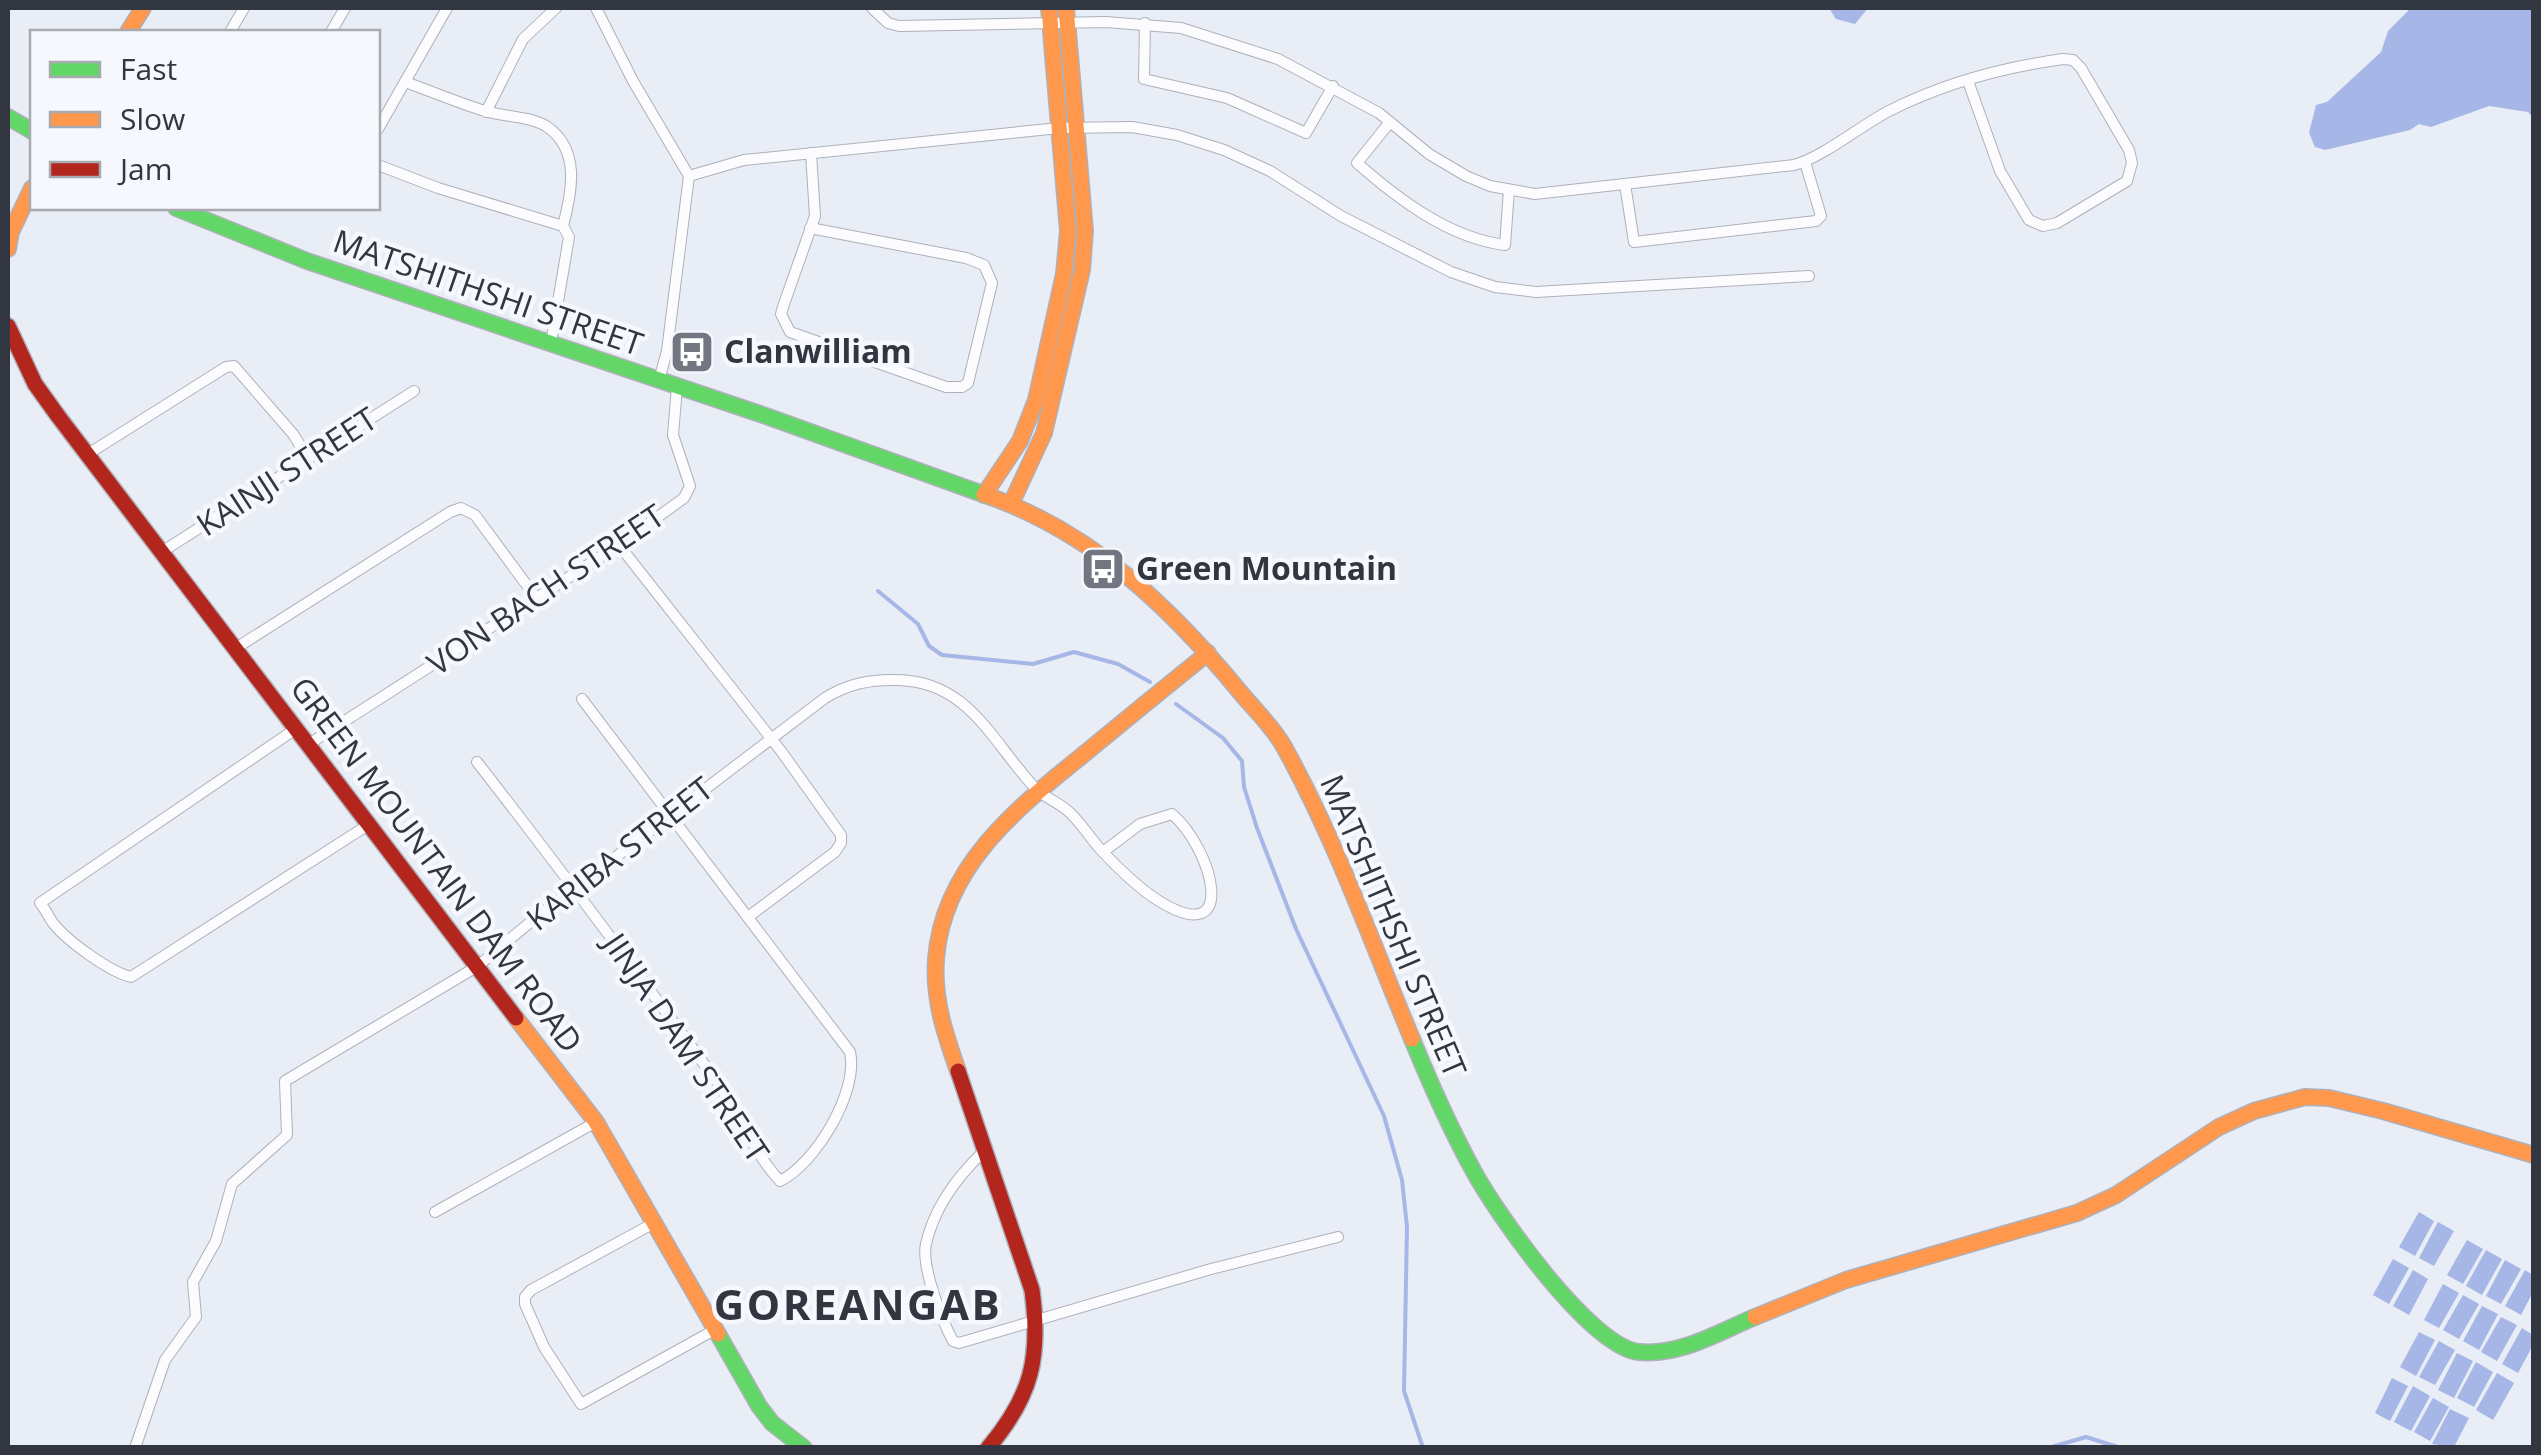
<svg xmlns="http://www.w3.org/2000/svg" width="2541" height="1455" font-family="'Open Sans',sans-serif">
<style>
.water{fill:#a6b6e6}
.lines{fill:none;stroke-linecap:round;stroke-linejoin:round}
.stream{stroke:#a6b6e6;stroke-width:4}
.street-casing{stroke:#aeb1ba;stroke-width:12}
.fast-casing{stroke:#aeb1ba;stroke-width:18}
.slow-casing{stroke:#aeb1ba;stroke-width:18}
.jam-casing{stroke:#aeb1ba;stroke-width:18}
.street{stroke:#fcfcfe;stroke-width:10}
.fast{stroke:#63d668;stroke-width:15}
.slow{stroke:#ff974d;stroke-width:15}
.jam{stroke:#b3261e;stroke-width:15}
.labels{text-anchor:middle;stroke-width:9;stroke-linejoin:round;paint-order:stroke}
.street-label{font-size:32px;fill:#323641;stroke:#f6f8fd}
.poi-label{font-size:32px;font-weight:bold;fill:#323641;stroke:#f6f8fd;text-anchor:start}
.district-label{font-size:42px;font-weight:bold;letter-spacing:2.5px;fill:#323641;stroke:#f6f8fd}
</style>
<rect width="100%" height="100%" fill="#e9edf6"/>
<g class="water">
<path d="M1829 8H1868L1855 24 1836 19Z"/>
<path d="M2411 8H2533V117L2528 112 2489 106 2431 127 2419 124 2410 130 2325 150 2315 147 2309 133 2316 105 2327 102 2381 52 2388 31Z"/>
<path d="M2419 1212 2434 1221 2415 1256 2399 1247Z"/>
<path d="M2438 1222 2454 1231 2434 1266 2419 1258Z"/>
<path d="M2467 1240 2483 1249 2463 1284 2447 1275Z"/>
<path d="M2486 1250 2502 1259 2482 1295 2466 1286Z"/>
<path d="M2393 1259 2409 1268 2389 1304 2373 1295Z"/>
<path d="M2505 1260 2521 1269 2501 1304 2486 1296Z"/>
<path d="M2413 1270 2428 1279 2409 1315 2393 1306Z"/>
<path d="M2525 1270 2533 1275V1292L2521 1315 2505 1306Z"/>
<path d="M2443 1284 2459 1293 2439 1328 2424 1320Z"/>
<path d="M2463 1295 2479 1304 2459 1339 2443 1330Z"/>
<path d="M2482 1306 2498 1314 2479 1350 2463 1341Z"/>
<path d="M2501 1317 2517 1325 2497 1361 2481 1352Z"/>
<path d="M2522 1328 2533 1335V1345L2518 1373 2502 1364Z"/>
<path d="M2419 1332 2435 1340 2416 1376 2400 1367Z"/>
<path d="M2439 1341 2455 1350 2435 1385 2419 1377Z"/>
<path d="M2457 1353 2473 1361 2454 1398 2438 1390Z"/>
<path d="M2476 1362 2493 1372 2474 1407 2457 1398Z"/>
<path d="M2497 1373 2514 1383 2493 1420 2476 1410Z"/>
<path d="M2392 1378 2408 1386 2390 1421 2375 1413Z"/>
<path d="M2413 1386 2430 1396 2411 1431 2394 1422Z"/>
<path d="M2433 1398 2449 1407 2430 1441 2414 1432Z"/>
<path d="M2450 1409 2469 1418 2454 1447 2432 1444Z"/>
</g>
<g class="lines">
<g class="stream">
<path d="M878 591 918 624 929 646 942 655 1033 664 1074 652 1118 664 1150 682"/>
<path d="M1176 704 1223 738 1242 761 1244 787 1257 828 1296 929 1384 1116 1402 1180 1407 1227 1404 1391 1423 1448"/>
<path d="M1014 1447 1015 1448"/>
<path d="M2048 1448 2086 1437 2121 1448"/>
</g>
<defs>
<g id="street">
<path d="M596 8 633 81 689 176 667 351 659 380"/>
<path d="M872 8 888 23 899 26 1106 22 1181 28 1278 59 1379 113 1429 154 1466 176 1490 186 1535 194 1794 165C1823 157 1860 126 1889 111 1942 84 2005 67 2063 59L2073 60 2081 68 2129 150 2132 163 2127 181 2057 223 2043 226 2029 220 2000 171 1968 81"/>
<path d="M1145 23 1144 79 1227 98 1306 133 1333 86"/>
<path d="M230 32 244 8"/>
<path d="M331 32 345 8"/>
<path d="M405 82C431 91 458 103 485 111 504 117 529 116 546 126 581 149 572 192 563 226"/>
<path d="M486 112 523 39 556 8"/>
<path d="M1390 122 1357 163C1398 199 1449 238 1505 245L1509 190"/>
<path d="M378 129 447 8"/>
<path d="M378 165 438 188 563 226 569 237 551 343"/>
<path d="M689 176 744 160 1059 128 1132 127 1177 135 1224 150 1270 171 1341 216 1451 272 1495 287 1536 292 1809 276"/>
<path d="M1625 184 1634 242 1816 221 1821 216 1805 162"/>
<path d="M810 228 966 258 984 265 992 283 968 383 962 387H946L790 332 781 314 784 304 815 216 811 153"/>
<path d="M88 454 226 367 234 366 293 434 308 458"/>
<path d="M619 545 781 751 841 835V843L835 852 748 917"/>
<path d="M160 553 414 391"/>
<path d="M236 648 450 512 461 508 475 515 537 599"/>
<path d="M297 728 40 903C46 910 48 916 53 923 67 941 110 972 131 977L368 825"/>
<path d="M309 744 619 545 684 498 690 486 673 435 677 387"/>
<path d="M477 762C558 866 637 972 715 1079 739 1112 752 1151 780 1181 815 1164 859 1092 850 1052L582 699"/>
<path d="M983 1152C957 1177 934 1208 926 1244 921 1266 942 1321 953 1341L959 1343 1211 1269 1338 1237"/>
<path d="M435 1212 596 1122"/>
<path d="M654 1223 531 1290 525 1297V1304L544 1347 581 1404 716 1329"/>
<path d="M135 1448 165 1360 196 1317 193 1282 216 1241 232 1184 287 1135 285 1081 478 966 534 919 825 698C848 684 870 679 897 680 969 681 992 742 1035 788 1044 797 1057 802 1067 810 1080 821 1090 838 1101 850 1118 868 1138 888 1159 901 1240 951 1213 849 1172 814L1140 824 1103 852"/>
</g>
<g id="fast">
<path d="M8 117 32 131"/>
<path d="M176 208 307 261 766 416 991 497"/>
<path d="M1412 1039C1430 1083 1450 1128 1473 1170 1496 1213 1590 1347 1639 1352 1680 1356 1719 1332 1755 1317"/>
<path d="M718 1334 759 1406 772 1423 804 1448"/>
</g>
<g id="slow">
<path d="M128 32 143 8"/>
<path d="M8 249 11 232 32 188"/>
<path d="M984 495 1020 441 1036 400 1064 274 1068 231 1049 8"/>
<path d="M991 497C1094 534 1172 609 1240 692 1254 709 1272 726 1283 745 1335 838 1371 941 1412 1039"/>
<path d="M1011 504 1044 433 1082 270 1085 231 1066 8"/>
<path d="M516 1018 596 1122 718 1334"/>
<path d="M958 1071C945 1034 933 999 936 959 943 864 1021 805 1089 750 1129 717 1168 685 1208 653"/>
<path d="M1755 1317 1846 1280 2077 1213 2116 1195 2219 1127 2254 1111 2305 1097 2329 1098 2383 1111 2534 1155"/>
</g>
<g id="jam">
<path d="M8 326 35 384 58 416 516 1018"/>
<path d="M958 1071 1032 1290C1041 1357 1032 1396 988 1448"/>
</g>
</defs>
<use href="#street" class="street-casing"/>
<use href="#fast" class="fast-casing"/>
<use href="#slow" class="slow-casing"/>
<use href="#jam" class="jam-casing"/>
<use href="#street" class="street"/>
<use href="#fast" class="fast"/>
<use href="#slow" class="slow"/>
<use href="#jam" class="jam"/>
</g>
<defs>
<symbol id="bus-square" viewBox="-11 -11 22 22"><rect x="-9" y="-9" width="18" height="18" rx="4" fill="#727680" stroke="#f6f8fd"/><path d="M-5-6H5V4H4V6H2V4H-2V6H-4V4H-5ZM-3.5-4V0h7V-4ZM-3.5 1.2v1.5H-2V1.2ZM2 1.2v1.5H3.5V1.2Z" fill="#fff"/></symbol>
</defs>
<g fill-rule="evenodd">
<use href="#bus-square" x="667" y="327" width="50" height="50"/>
<use href="#bus-square" x="1078" y="544" width="50" height="50"/>
</g>
<g class="labels">
<g class="street-label">
<text transform="translate(488 293) rotate(19)" y="11">MATSHITHSHI STREET</text>
<text transform="translate(287 472) rotate(-33)" y="11">KAINJI STREET</text>
<text transform="translate(546 590) rotate(-34)" y="11">VON BACH STREET</text>
<text transform="translate(620 854) rotate(-38)" y="11">KARIBA STREET</text>
<text transform="translate(436 865) rotate(53)" y="11">GREEN MOUNTAIN DAM ROAD</text>
<text transform="translate(1393 926) rotate(67)" y="11">MATSHITHSHI STREET</text>
<text transform="translate(686 1048) rotate(56)" y="11">JINJA DAM STREET</text>
</g>
<g class="poi-label">
<text x="724" y="363">Clanwilliam</text>
<text x="1136" y="580">Green Mountain</text>
</g>
<g class="district-label">
<text x="858" y="1320">GOREANGAB</text>
</g>
</g>
<rect width="2541" height="1455" fill="none" stroke="#323641" stroke-width="20"/>
<rect x="30" y="30" width="350" height="180" fill="#f6f8fd" stroke="#a8aab2" stroke-width="2.5"/>
<rect x="50" y="62" width="50" height="15" fill="#63d668" stroke="#a8aab2" stroke-width="2.5"/>
<text x="120" y="80" font-size="30" fill="#323641">Fast</text>
<rect x="50" y="112" width="50" height="15" fill="#ff974d" stroke="#a8aab2" stroke-width="2.5"/>
<text x="120" y="130" font-size="30" fill="#323641">Slow</text>
<rect x="50" y="162" width="50" height="15" fill="#b3261e" stroke="#a8aab2" stroke-width="2.5"/>
<text x="120" y="180" font-size="30" fill="#323641">Jam</text>
</svg>
